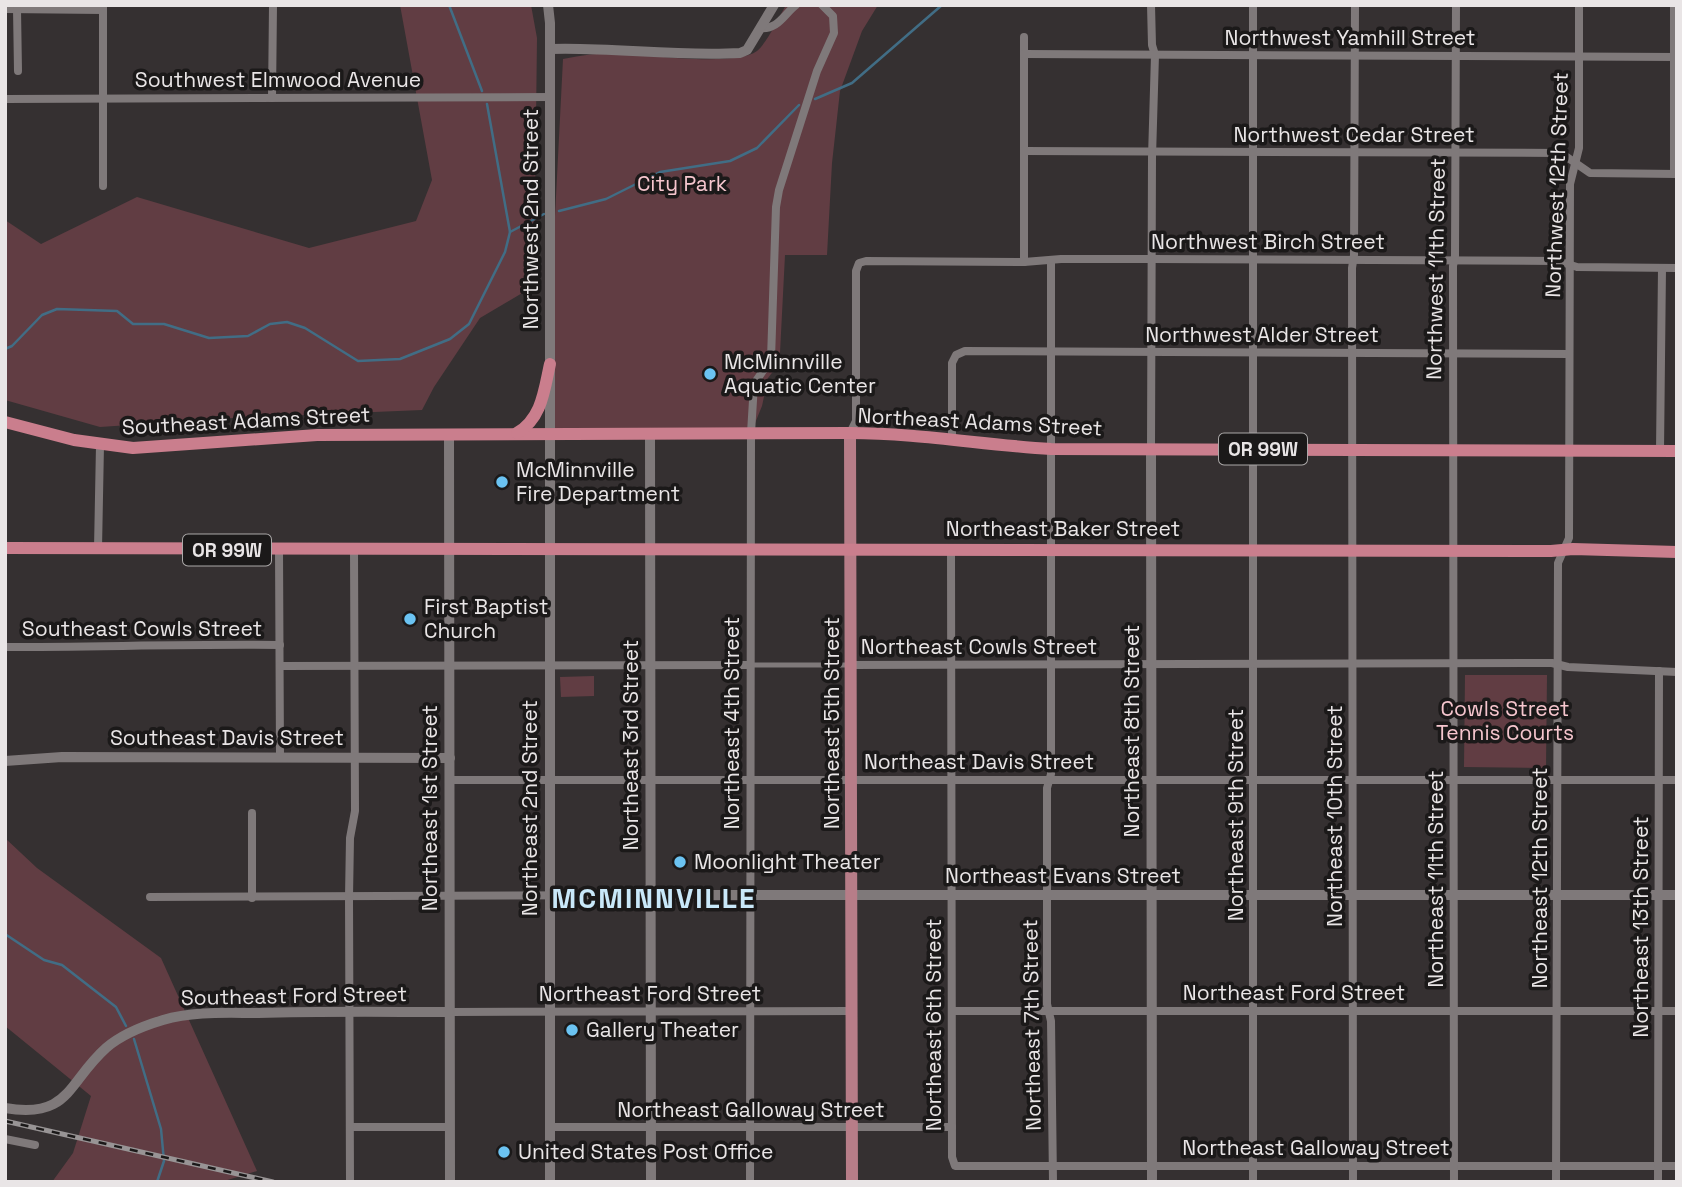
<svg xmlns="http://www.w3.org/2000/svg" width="1682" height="1187" font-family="'Space Grotesk',sans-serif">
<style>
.green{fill:#613d43}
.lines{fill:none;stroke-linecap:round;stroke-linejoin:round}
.stream{stroke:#416d85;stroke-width:2.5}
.pedestrian{stroke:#7f797a;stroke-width:5}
.minor{stroke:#7f797a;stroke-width:8}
.tertiary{stroke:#7f797a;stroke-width:10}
.secondary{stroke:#7f797a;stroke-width:10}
.primary{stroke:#b77d88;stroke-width:12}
.trunk{stroke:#ca7e8d;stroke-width:12}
.rail-casing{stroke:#989495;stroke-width:5}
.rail{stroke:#1b1919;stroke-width:2.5;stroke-dasharray:8;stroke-linecap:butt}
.poi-dot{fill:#6bc3f2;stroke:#1b1919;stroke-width:2.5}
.labels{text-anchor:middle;stroke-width:7;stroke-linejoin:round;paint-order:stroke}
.shield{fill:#1b1919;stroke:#aba8a8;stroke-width:2}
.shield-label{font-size:19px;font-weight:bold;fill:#e9e5e6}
.street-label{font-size:21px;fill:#e9e5e6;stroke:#1b1919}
.park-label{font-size:21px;fill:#f6c6ce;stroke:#1b1919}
.poi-label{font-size:21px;fill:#e9e5e6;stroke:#1b1919;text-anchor:start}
.district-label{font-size:28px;font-weight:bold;letter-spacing:2px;fill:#c9e8f9;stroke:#1b1919}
</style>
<rect width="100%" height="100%" fill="#353031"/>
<g class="green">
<path d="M400 5H531L537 38 534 286 480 318 434 387 422 410 233 418 100 427 5 400V220L41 244 137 197 309 248 416 221 432 180Z"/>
<path d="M786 5H878L862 31 840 91 832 163 827 255H785L780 353 778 365 768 378 762 406 751 433H550V314L563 59C581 55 599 53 617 53 646 55 735 67 757 51 767 43 779 17 786 5Z"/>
<path d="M1465 675H1547L1546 768 1464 767Z"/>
<path d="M594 676V696L561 697 560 677Z"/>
<path d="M5 838 37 868 161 958 257 1171 221 1182H52L73 1153 91 1096 5 1026Z"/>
</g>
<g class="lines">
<g class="stream">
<path d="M449 5 482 91"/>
<path d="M815 99 852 83 942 5"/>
<path d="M559 211 606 199 660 172 730 161 757 148 799 105"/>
<path d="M510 232 544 214"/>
<path d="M5 349 12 346 42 315 57 309 117 311 133 324H164L209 338 248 336 270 324 287 322 305 328 358 361 400 359 450 339 469 324 505 252 510 232 487 104"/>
<path d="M5 934 44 960 62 965 116 1007 126 1026"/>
<path d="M134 1039 161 1129 164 1161 157 1182"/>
</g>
<path class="pedestrian" d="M750 665H851"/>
<g class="minor">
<path d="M1151 5 1152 45 1155 55 1152 157 1151 449"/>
<path d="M1253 5V1182"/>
<path d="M1674 5V174"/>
<path d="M5 9 103 10"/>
<path d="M17 9 18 71"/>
<path d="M760 28C778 30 784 14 796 5"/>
<path d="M1024 37V262"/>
<path d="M1024 54 1677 57"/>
<path d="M272 98 273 5"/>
<path d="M5 99 551 97"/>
<path d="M1024 151 1561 153 1590 173 1677 174"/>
<path d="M103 186V5"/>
<path d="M1051 260V774L1047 788V1004L1051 1021 1053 1182"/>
<path d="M850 433 856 421V271L859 263 866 261 1024 262 1061 259H1151L1558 261 1577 267 1677 268"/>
<path d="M952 440V363L956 355 965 351 1569 354"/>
<path d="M1660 451 1662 268"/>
<path d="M98 549 100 445"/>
<path d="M279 549 280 757"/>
<path d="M951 549 952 1157 955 1166H1677"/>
<path d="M5 647C97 647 188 644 280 645"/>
<path d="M851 665 1552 663 1568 667 1677 672"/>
<path d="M280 666 750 665"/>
<path d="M450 780H1677"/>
<path d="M150 897 651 895"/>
<path d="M252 898V813"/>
<path d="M952 1011H1677"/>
<path d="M449 1012 851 1011"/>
<path d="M350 1127H450"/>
<path d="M550 1127H952"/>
<path d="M5 1139 35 1145"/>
<path d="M350 1182 349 897 350 838 355 811 354 549"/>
<path d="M750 1182 751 433 754 384 771 359 776 207 779 190 817 71 834 33 833 16 822 5"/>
<path d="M1353 1182 1352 268 1354 255 1355 5"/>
<path d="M1454 1182 1453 266 1455 256 1456 5"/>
<path d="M1556 1182 1558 563 1569 538 1570 184 1579 148V5"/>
<path d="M1658 1182 1659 671"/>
</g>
<g class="tertiary">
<path d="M551 49C614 47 677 57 740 53L747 50 774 5"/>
<path d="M650 433 651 1182"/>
<path d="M449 434 450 1182"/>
<path d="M1151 449 1152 1182"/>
<path d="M5 761 62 757 450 758"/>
<path d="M651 895H1677"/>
<path d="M5 1108C70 1119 67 1083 106 1048 122 1034 143 1026 163 1020 193 1011 226 1013 258 1013 322 1011 386 1012 449 1012"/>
</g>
<path class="secondary" d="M548 5 550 23V1182"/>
<path class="primary" d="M850 433 852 1182"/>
<g class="trunk">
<path d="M5 422 74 440 133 448 317 435 850 433C918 433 984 445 1051 449L1677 451"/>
<path d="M517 433C542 418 544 391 550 364"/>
<path d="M5 548 1551 551 1573 549 1677 552"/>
</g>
<defs>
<path id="rail" d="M5 1121 273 1182"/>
</defs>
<use href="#rail" class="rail-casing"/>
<use href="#rail" class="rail"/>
</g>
<g class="poi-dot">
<circle cx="710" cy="374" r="7"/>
<circle cx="502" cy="482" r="7"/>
<circle cx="410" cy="619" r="7"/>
<circle cx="680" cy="862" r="7"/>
<circle cx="572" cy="1030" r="7"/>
<circle cx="504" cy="1152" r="7"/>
</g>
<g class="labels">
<g class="shield">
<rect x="1219" y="433.5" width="88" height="31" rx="5"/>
<rect x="183" y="534.5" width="88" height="31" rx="5"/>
</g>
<g class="shield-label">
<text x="1263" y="456">OR 99W</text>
<text x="227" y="557">OR 99W</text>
</g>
<g class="street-label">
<text x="1350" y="45">Northwest Yamhill Street</text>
<text x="278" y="87">Southwest Elmwood Avenue</text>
<text x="1354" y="142">Northwest Cedar Street</text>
<text transform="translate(1557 185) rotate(-88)" y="7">Northwest 12th Street</text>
<text transform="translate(531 219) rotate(-90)" y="7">Northwest 2nd Street</text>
<text x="1268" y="249">Northwest Birch Street</text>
<text transform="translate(1436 269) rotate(-89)" y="7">Northwest 11th Street</text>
<text x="1262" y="342">Northwest Alder Street</text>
<text transform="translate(246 421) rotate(-3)" y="7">Southeast Adams Street</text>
<text transform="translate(980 422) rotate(3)" y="7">Northeast Adams Street</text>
<text x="1063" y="536">Northeast Baker Street</text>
<text x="142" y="636">Southeast Cowls Street</text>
<text x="979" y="654">Northeast Cowls Street</text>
<text transform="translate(732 723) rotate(-90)" y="7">Northeast 4th Street</text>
<text transform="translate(832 723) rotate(-90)" y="7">Northeast 5th Street</text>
<text transform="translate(1132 731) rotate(-90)" y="7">Northeast 8th Street</text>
<text x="227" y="745">Southeast Davis Street</text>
<text transform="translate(631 745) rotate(-90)" y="7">Northeast 3rd Street</text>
<text x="979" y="769">Northeast Davis Street</text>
<text transform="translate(430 808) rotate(-90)" y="7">Northeast 1st Street</text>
<text transform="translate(530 808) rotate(-90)" y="7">Northeast 2nd Street</text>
<text transform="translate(1236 815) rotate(-90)" y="7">Northeast 9th Street</text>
<text transform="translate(1335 816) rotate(-90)" y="7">Northeast 10th Street</text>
<text x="1063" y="883">Northeast Evans Street</text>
<text transform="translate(1540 878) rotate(-90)" y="7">Northeast 12th Street</text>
<text transform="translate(1436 879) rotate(-90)" y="7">Northeast 11th Street</text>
<text transform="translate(1641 927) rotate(-90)" y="7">Northeast 13th Street</text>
<text x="1294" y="1000">Northeast Ford Street</text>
<text x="650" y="1001">Northeast Ford Street</text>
<text transform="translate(294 996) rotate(-1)" y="7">Southeast Ford Street</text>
<text transform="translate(934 1025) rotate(-90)" y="7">Northeast 6th Street</text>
<text transform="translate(1032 1025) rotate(-91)" y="7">Northeast 7th Street</text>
<text x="751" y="1117">Northeast Galloway Street</text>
<text x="1316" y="1155">Northeast Galloway Street</text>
</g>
<g class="park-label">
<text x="682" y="191">City Park</text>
<text x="1505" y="716">Cowls Street<tspan x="1505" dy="24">Tennis Courts</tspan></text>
</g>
<g class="poi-label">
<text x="724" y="369">McMinnville<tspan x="724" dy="24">Aquatic Center</tspan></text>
<text x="516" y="477">McMinnville<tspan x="516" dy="24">Fire Department</tspan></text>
<text x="424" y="614">First Baptist<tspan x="424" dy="24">Church</tspan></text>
<text x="694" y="869">Moonlight Theater</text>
<text x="586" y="1037">Gallery Theater</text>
<text x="518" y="1159">United States Post Office</text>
</g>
<g class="district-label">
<text x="654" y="908">MCMINNVILLE</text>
</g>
</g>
<rect width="1682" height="1187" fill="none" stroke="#e9e5e6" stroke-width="14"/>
</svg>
